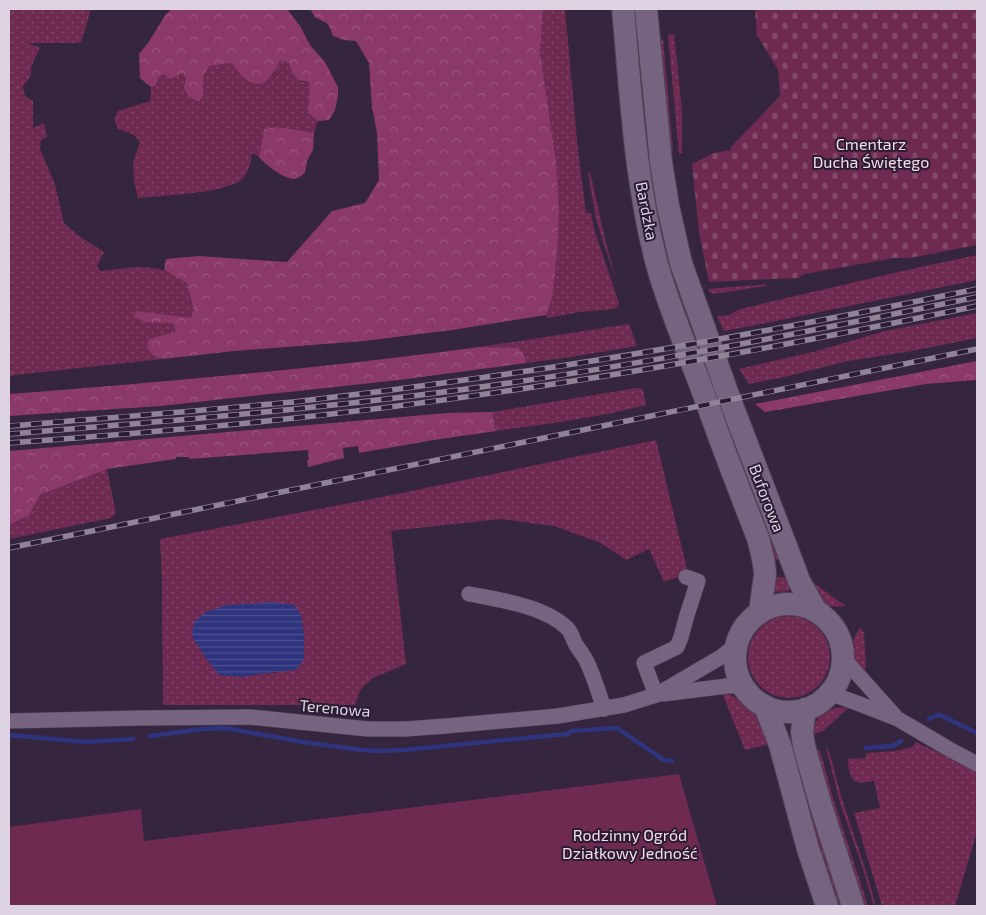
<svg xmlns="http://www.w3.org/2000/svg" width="986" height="915" font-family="'Exo 2',sans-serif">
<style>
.grass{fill:url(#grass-dots);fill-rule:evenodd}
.forest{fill:url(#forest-crowns)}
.cemetery{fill:url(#cemetery-stones)}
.garden{fill:#6e2a50}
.water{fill:url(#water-rules)}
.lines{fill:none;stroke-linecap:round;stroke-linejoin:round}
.stream{stroke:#2f347e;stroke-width:4.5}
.minor-casing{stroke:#4f4156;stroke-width:16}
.secondary-casing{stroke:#4f4156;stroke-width:24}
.minor{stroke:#756380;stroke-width:15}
.secondary{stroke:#756380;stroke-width:22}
.rail-casing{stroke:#908397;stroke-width:5.5}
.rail{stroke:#2b1c34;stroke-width:4;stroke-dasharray:11;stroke-linecap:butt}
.labels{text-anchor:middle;stroke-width:4;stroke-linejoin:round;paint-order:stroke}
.park-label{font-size:16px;fill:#f5dce8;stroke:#2b1c34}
.street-label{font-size:16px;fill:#ddd3e3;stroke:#2b1c34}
</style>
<defs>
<pattern id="grass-dots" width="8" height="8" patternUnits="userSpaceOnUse" patternTransform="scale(1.25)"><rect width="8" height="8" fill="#6e2a50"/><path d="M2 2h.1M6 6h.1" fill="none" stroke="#824869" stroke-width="1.8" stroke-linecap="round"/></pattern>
<pattern id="forest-crowns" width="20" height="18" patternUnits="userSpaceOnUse" patternTransform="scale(1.25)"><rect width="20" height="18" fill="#8b3968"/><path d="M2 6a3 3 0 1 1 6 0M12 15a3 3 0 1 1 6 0" fill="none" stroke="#9b557d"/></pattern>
<pattern id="cemetery-stones" width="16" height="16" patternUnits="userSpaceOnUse" patternTransform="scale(1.25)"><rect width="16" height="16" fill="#6e2a50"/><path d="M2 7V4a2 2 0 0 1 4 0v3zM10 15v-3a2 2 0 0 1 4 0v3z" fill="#824869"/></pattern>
<pattern id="water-rules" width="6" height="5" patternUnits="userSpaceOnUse" patternTransform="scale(1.25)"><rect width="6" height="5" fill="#2f347e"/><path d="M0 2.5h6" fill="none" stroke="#4d5090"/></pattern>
</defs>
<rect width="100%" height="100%" fill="#35253f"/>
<g class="grass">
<path d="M9 9H91L81 43H28L40 48 31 67V76L23 86 25 96 33 101V128L44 123 47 137 41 140 40 149 55 184 64 223 79 236 104 252 97 266 100 271C119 269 144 264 162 270 171 272 179 278 187 283L194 312 190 318 160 322 174 323 175 332 159 336 153 355 163 359 15 375 9 377Z"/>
<path d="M543 9H565L578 150 586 213H591L594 229 619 303 617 307 614 309 580 312 548 318 546 315 553 295 557 250 556 161 540 52Z"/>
<path d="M674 34 682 110V153L679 154 668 35Z"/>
<path d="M663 38 673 151 670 148 660 42Z"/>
<path d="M284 61 289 63 292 72 302 82H309L311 88 308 113 318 121 314 133 264 129 259 157 252 153C251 162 249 172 242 179 228 193 160 196 138 198L134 181 133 163 140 142 134 135 118 129 114 119 118 111 150 101 151 87 156 85 159 77 162 73 166 75 183 73 186 78 203 95 202 75 210 66 231 63 246 80 272 76 279 62Z"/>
<path d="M590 172 606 243 616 279 604 245 596 219 588 173Z"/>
<path d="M653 176 697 335 691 336 669 268 659 228 650 177Z"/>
<path d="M977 255V280L761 324 724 331 717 316 729 315 740 309 911 269Z"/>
<path d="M766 284V286L714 294 710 292 708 289Z"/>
<path d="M977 313V338L912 351 848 361 780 378 749 384 739 369 813 352 885 331Z"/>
<path d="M629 324 637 346 565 358 526 363 525 357 519 348 480 347Z"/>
<path d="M636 388 643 389 646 405C597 418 546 424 496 431L492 412Z"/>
<path d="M724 409 781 559 772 560 719 411Z"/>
<path d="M656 440 688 573 664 582 649 549 626 560 601 543 554 526 501 519 391 531 406 664 373 678 360 690 355 705H163L162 581 160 539 387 496ZM301 615 304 635V659L275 673 220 675 205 657 192 636Z"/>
<path d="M107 469 116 513 111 518 9 539V525L29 515 40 495Z"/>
<path d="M788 577 791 587 789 588V591L773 592 774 578Z"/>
<path d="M812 582 846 606 834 607 825 604Z"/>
<circle cx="789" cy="657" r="41"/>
<path d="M861 628 864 633 866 667 864 673 858 667 855 660 853 641 858 630Z"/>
<path d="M722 693C733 693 752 708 758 718 763 725 766 736 770 744L745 750Z"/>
<path d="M849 707 823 731 813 735C816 710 828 708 849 707Z"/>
<path d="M916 742 977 771V832L955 906H882L854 813 880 808 874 781C870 781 861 784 857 782 849 780 848 765 848 759L866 758V753L895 751 912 747Z"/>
<path d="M826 748 828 749C834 766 837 784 843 802 854 837 867 871 876 906H874L861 863 841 806Z"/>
<path d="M820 750 833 798 868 906H863L815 751Z"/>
<path d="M797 755 844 906H837L790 757Z"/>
</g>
<g class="forest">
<path d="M172 9H287L300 26 310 45 325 62 338 87V96L335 110 329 120 318 121 308 113C308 105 311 89 309 82L298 80 292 72 289 63 284 61 279 62C272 76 265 91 247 80 241 77 236 68 231 63L210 66 203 75V95L199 102 189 97 184 88 186 78 183 73 170 79 166 75 162 74 159 77 156 85 151 87 140 78 139 54 148 43 166 14Z"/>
<path d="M310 9H543L540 52 556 161 559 213 557 250 553 295 546 315 452 330 364 341 234 351 163 359 153 355 147 347 148 340 159 336 175 332 174 323 145 322 133 317 136 311 190 318 194 312 187 283 164 270 166 259 199 256 287 262 332 211 365 203 379 180 377 133 372 107 369 63 356 41 344 40 333 36 328 24 315 17Z"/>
<path d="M276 127 314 133 313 150 307 161 305 173C302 175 298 179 294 179 283 179 265 164 259 157L264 129Z"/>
<path d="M480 347 519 348 525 357 526 363 399 380 161 406 9 416V394C166 382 324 368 480 347Z"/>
<path d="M977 361V380L926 384 765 412 755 404Z"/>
<path d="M492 412 496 431 434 440 359 453 358 446 343 448 344 458 308 467 307 460H309L308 450 189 459V457H176V459L107 469 40 495 29 515 9 525V451L447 413Z"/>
</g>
<path class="cemetery" d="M755 9H977V245L910 258H894L805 274 798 278 709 282 699 232 692 164 714 153 731 150V147L780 96 778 70 757 35Z"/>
<path class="garden" d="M679 774 717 906H9V827L141 809 144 841Z"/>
<path class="water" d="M274 602 294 605 301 615 304 635V659L296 670 260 674 241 677 219 675 205 657 192 636 194 622 206 612 227 605Z"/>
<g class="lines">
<g class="stream">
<path d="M929 719 935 716 940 715 977 733"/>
<path d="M9 735 86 742 133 739"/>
<path d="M150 736 203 729 225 728 309 743 362 750 378 751 404 750 567 734 572 731 617 728 664 760 672 761"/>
<path d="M866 748 893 746 901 741"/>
</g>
<defs>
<g id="minor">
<path d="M469 594C500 600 544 606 567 628 572 633 573 640 576 645 580 651 584 656 587 662 594 677 599 693 604 709"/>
<path d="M843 658 895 716"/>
<path d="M829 693 857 703 898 719 949 749 977 764"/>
<path d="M663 694 727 686H743"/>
<path d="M656 695 644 663 677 647 681 637 687 615 698 581 686 577"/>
<path d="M9 721 140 718 250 717 368 729H405L446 726 558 716 624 705 656 695 721 657 736 645"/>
</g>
<g id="secondary">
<path d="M623 9C631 95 635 183 658 268 671 313 690 356 706 400 722 446 740 492 758 538 761 550 765 563 765 575L760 612"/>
<path d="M646 9 661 162 668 206 681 263 730 400 794 567 799 581 816 611"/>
<circle cx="789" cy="658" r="54"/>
<path d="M765 706 780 745 808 849 827 906"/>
<path d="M805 709 802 732 804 746 821 806 853 906"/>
</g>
</defs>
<use href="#minor" class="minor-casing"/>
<use href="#secondary" class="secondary-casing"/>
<use href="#minor" class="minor"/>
<use href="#secondary" class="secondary"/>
<defs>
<g id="rail">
<path d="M9 426C104 418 199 411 293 402 355 395 417 387 479 378 646 355 812 323 977 289"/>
<path d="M9 434C146 423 283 412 420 395 607 372 793 335 977 297"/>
<path d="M9 443C63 439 117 435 171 430 290 420 409 406 527 388 678 366 828 337 977 306"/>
<path d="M9 548 977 349"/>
</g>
</defs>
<use href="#rail" class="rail-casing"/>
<use href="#rail" class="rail"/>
</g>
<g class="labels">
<g class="park-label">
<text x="871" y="150">Cmentarz<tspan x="871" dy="18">Ducha Świętego</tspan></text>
<text x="630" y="841">Rodzinny Ogród<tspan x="630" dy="18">Działkowy Jedność</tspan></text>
</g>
<g class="street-label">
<text transform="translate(647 211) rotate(79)" y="6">Bardzka</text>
<text transform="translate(767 498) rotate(69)" y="6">Buforowa</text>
<text transform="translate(335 708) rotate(5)" y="6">Terenowa</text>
</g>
</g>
<rect width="986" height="915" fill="none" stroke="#ddd3e3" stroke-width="20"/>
</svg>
